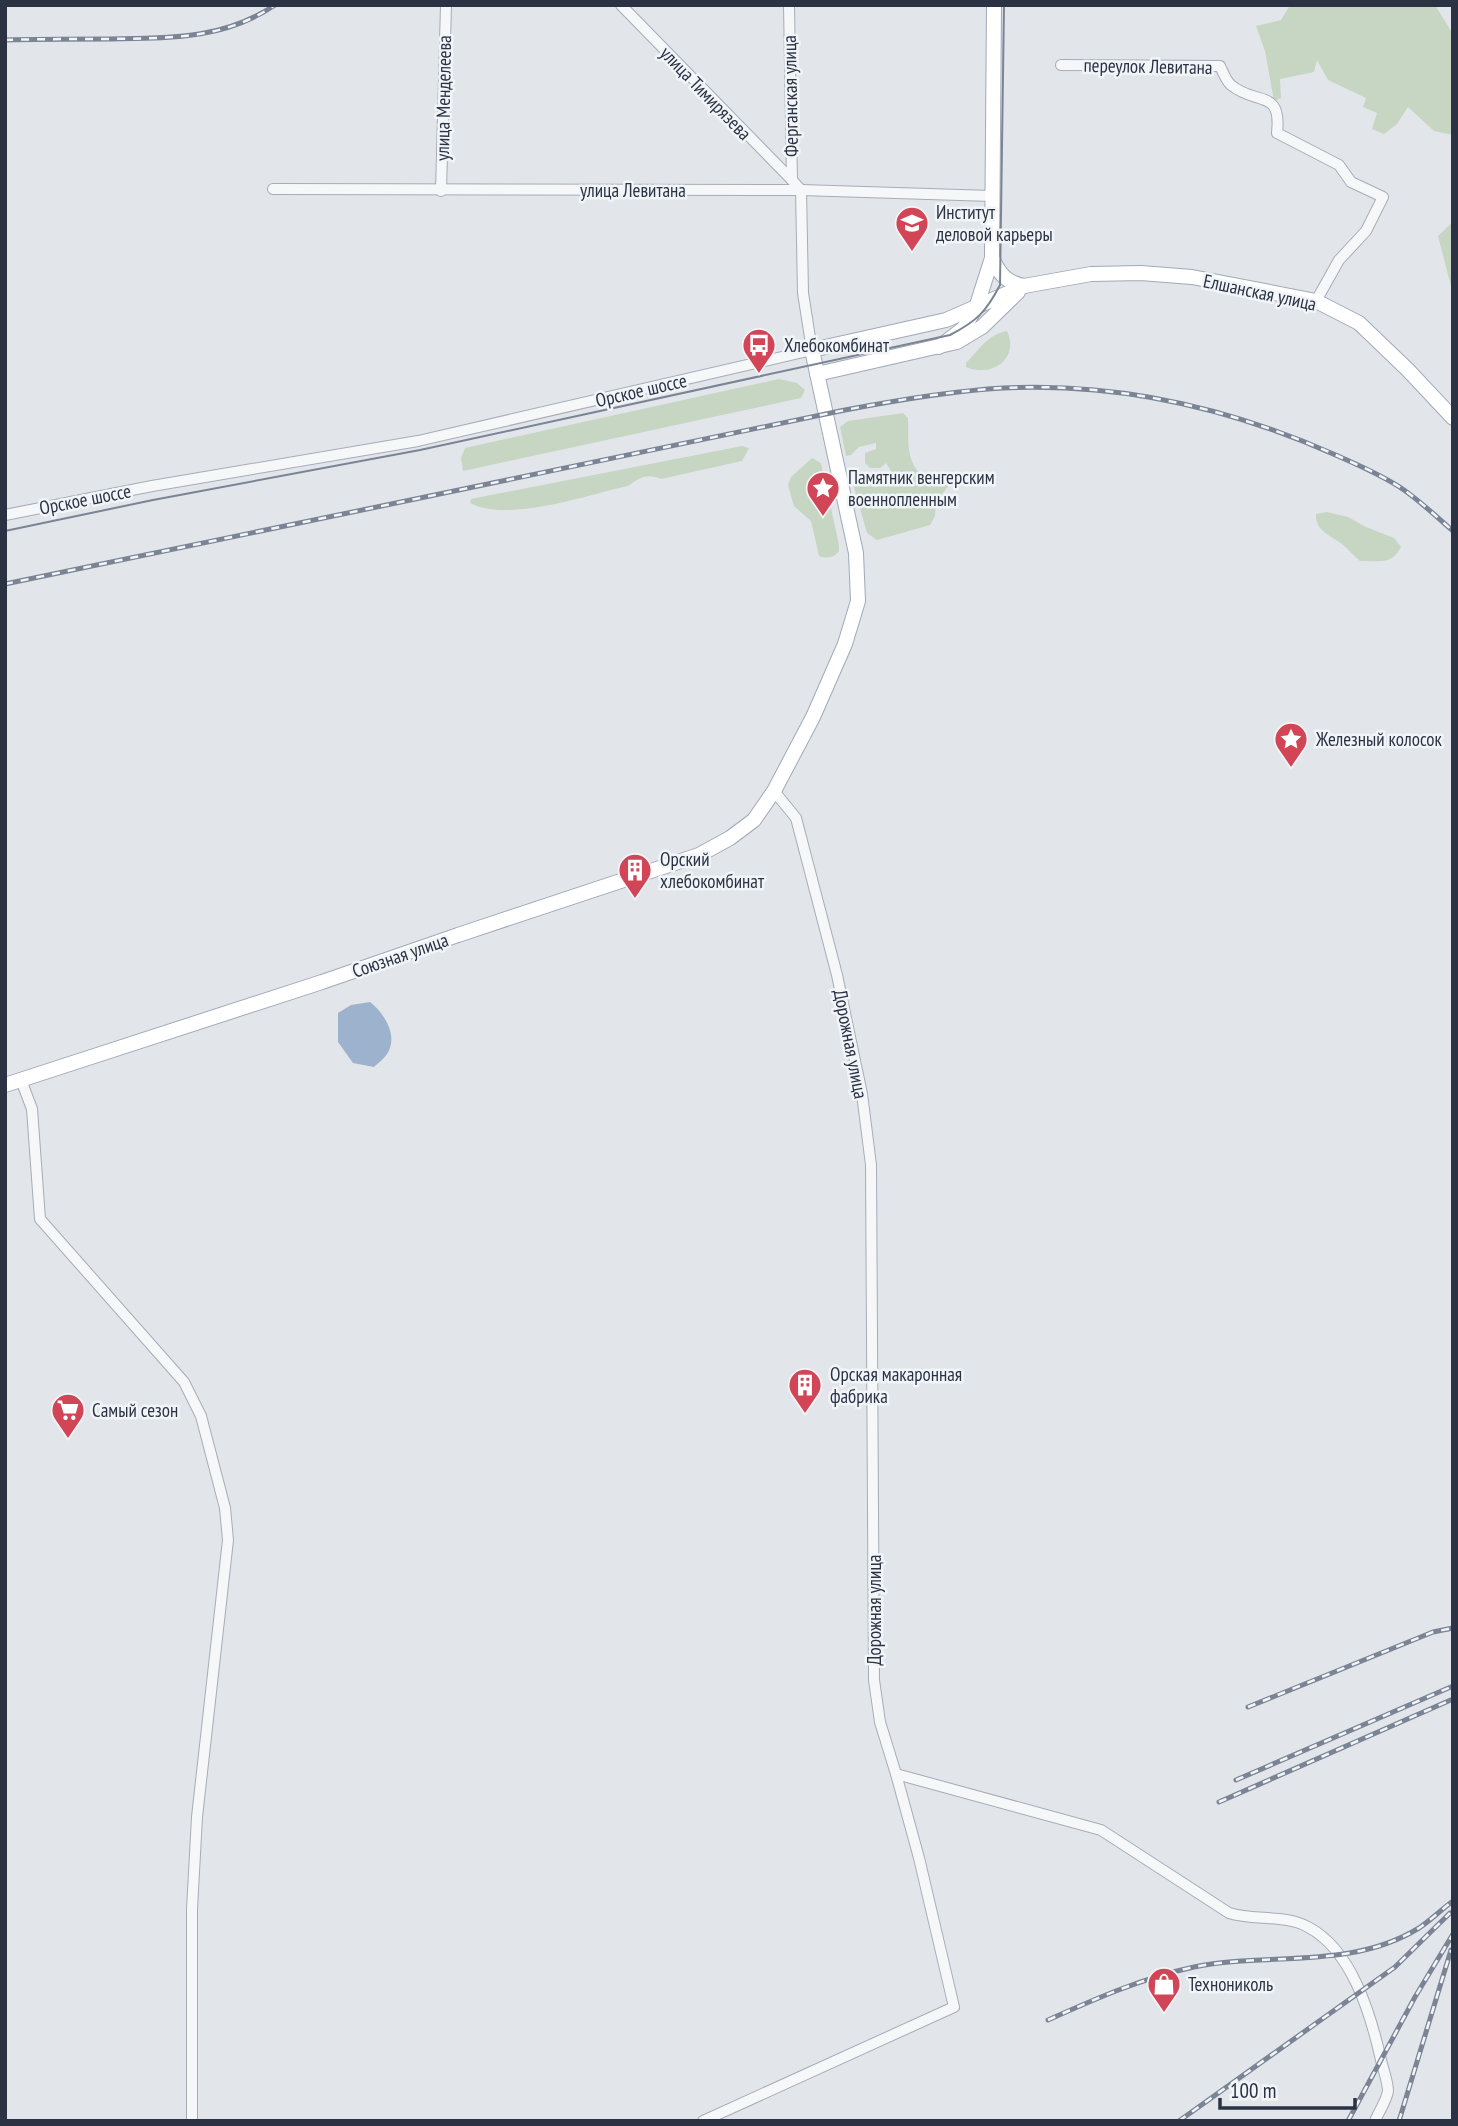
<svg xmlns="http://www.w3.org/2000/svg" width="1458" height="2126" font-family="'PT Sans Narrow',sans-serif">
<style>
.green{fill:#c7d5c3}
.water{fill:#9db2cc}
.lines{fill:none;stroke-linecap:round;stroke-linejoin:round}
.minor-casing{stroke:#a7acb6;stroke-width:12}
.major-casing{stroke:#a1a9b7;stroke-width:16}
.minor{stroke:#f5f7f9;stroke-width:10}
.major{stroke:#fff;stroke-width:14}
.tram{stroke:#7b8495;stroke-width:2}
.rail-casing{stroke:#7b8495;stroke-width:5}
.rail{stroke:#f2f5f8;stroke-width:2.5;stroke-dasharray:8;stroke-linecap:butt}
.minor-bridge-casing{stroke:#a7acb6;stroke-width:12;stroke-linecap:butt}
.major-bridge-casing{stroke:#a1a9b7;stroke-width:16;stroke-linecap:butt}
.minor-bridge{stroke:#f5f7f9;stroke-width:10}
.major-bridge{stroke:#fff;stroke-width:14}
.labels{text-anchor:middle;stroke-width:5;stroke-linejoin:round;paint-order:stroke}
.street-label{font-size:19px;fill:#2a3244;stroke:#f2f5f8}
.poi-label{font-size:19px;fill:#2a3244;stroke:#f2f5f8;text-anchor:start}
</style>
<rect width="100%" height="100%" fill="#e2e6eb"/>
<g class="green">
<path d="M1290 5H1435L1453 34V135L1434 131 1408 107 1397 124 1384 134 1372 129 1377 113 1363 107 1366 98 1328 80 1317 60 1314 72 1280 79 1281 98 1274 101 1265 51 1256 26 1281 20Z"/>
<path d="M1453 222V294L1438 236Z"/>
<path d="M1007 331C1020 359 991 378 966 367V363C980 349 987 335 1007 331Z"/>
<path d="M779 379 797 383 805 390 801 398 463 471 461 458 465 448Z"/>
<path d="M903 413 908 418C909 440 905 459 922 476L932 475 947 477 948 486 936 503 935 516 930 525 877 540 867 533 852 480 855 477 869 478 877 484 886 483 891 471 886 463 880 468H870L865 463V453L876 449V443L859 447 851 455 846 456 840 427 848 421Z"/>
<path d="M742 446 749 448 742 461 661 479C647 473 640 477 628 486 587 495 507 523 470 503L471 499Z"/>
<path d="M812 458 821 463 839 545V551C834 558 827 559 819 556L811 521 794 506 788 485 791 477Z"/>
<path d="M1327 512 1348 517 1366 527 1394 538 1401 547C1391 566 1379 560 1360 561 1354 556 1348 549 1342 544 1330 535 1315 531 1316 514Z"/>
</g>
<path class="water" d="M370 1002C384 1013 399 1036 387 1054 384 1059 378 1063 374 1067L353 1063 338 1042V1013L351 1005Z"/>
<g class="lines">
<defs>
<g id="minor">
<path d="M621 5 792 180"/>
<path d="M1061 65 1220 66C1223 72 1226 81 1231 85 1256 106 1282 88 1277 133L1339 165 1351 182 1383 197 1366 231 1339 260 1316 301"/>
<path d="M273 189 801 190 992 196"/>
<path d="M441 191 446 5"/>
<path d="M457 432 812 350 803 293 801 190 792 180 789 5"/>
<path d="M5 515 152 486 418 441"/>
<path d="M774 791 796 818 837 975 862 1094 871 1165 874 1680 880 1722 896 1774 1101 1830 1229 1913C1254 1921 1284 1914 1308 1927 1352 1950 1371 2015 1381 2060 1383 2069 1388 2082 1388 2091 1387 2100 1378 2113 1375 2121"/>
<path d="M21 1080 32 1109 40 1219 184 1382 201 1416 225 1508 228 1540 197 1817 192 1909V2121"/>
<path d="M703 2121 954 2007 919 1858 896 1774"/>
</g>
<g id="major">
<path d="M992 258C1000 275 1006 282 1024 286"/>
<path d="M939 347 964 328 977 305 992 258 994 5"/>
<path d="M817 374 957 342 982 327 1018 292"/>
<path d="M458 935 699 855 730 838 754 820 774 791 813 717 845 644 858 601 856 553 812 350 946 320 1024 286 1091 274 1141 273 1192 277 1316 301 1359 323 1408 370 1453 418"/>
<path d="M5 1085 322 982"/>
</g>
</defs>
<use href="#minor" class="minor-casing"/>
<use href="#major" class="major-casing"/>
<use href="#minor" class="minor"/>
<use href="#major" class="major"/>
<path class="tram" d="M5 531 153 500 420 450 950 335C977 321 986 312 1000 285L1004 5"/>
<defs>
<g id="rail">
<path d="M5 40C40 39 74 39 108 39 168 38 223 40 275 5"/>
<path d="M5 584 845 410C898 400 950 391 1003 388 1119 382 1233 409 1338 456 1360 466 1384 476 1404 490 1421 502 1437 517 1453 531"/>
<path d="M1248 1707 1433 1632 1453 1628"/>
<path d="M1236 1780 1453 1686"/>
<path d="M1219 1802 1453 1699"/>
<path d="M1048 2020C1095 1999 1142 1978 1194 1967 1269 1952 1351 1970 1419 1928 1431 1920 1442 1909 1453 1901"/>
<path d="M1179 2121 1395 1967 1450 1913"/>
<path d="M1348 2121 1415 1997 1453 1934"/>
<path d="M1399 2121 1451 1950"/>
</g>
</defs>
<use href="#rail" class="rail-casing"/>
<use href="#rail" class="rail"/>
<defs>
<path id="minor-bridge" d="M418 441 457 432"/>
<path id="major-bridge" d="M322 982 458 935"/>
</defs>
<use href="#minor-bridge" class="minor-bridge-casing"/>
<use href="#major-bridge" class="major-bridge-casing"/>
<use href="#minor-bridge" class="minor-bridge"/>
<use href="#major-bridge" class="major-bridge"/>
</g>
<defs>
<symbol id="university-pin" viewBox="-11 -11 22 30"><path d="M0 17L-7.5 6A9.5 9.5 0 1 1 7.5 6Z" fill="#d24557" stroke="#f2f5f8"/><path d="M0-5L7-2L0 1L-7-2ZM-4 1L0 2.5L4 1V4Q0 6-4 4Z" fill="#fff"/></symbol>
<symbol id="bus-pin" viewBox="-11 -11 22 30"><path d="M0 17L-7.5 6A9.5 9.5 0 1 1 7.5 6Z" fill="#d24557" stroke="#f2f5f8"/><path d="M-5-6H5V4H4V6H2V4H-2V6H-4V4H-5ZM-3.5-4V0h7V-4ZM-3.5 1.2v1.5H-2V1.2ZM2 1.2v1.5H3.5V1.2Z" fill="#fff"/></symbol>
<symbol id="sight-pin" viewBox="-11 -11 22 30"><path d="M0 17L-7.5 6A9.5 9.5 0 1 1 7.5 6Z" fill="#d24557" stroke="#f2f5f8"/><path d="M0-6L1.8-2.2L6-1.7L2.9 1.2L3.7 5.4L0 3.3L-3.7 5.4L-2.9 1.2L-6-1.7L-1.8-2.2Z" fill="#fff"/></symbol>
<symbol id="building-pin" viewBox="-11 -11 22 30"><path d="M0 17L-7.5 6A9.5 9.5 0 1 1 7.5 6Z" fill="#d24557" stroke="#f2f5f8"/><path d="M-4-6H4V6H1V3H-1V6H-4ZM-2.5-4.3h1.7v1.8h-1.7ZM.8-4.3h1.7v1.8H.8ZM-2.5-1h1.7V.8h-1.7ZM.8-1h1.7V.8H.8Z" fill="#fff"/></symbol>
<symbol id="supermarket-pin" viewBox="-11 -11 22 30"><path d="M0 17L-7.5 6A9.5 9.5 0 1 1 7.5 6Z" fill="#d24557" stroke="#f2f5f8"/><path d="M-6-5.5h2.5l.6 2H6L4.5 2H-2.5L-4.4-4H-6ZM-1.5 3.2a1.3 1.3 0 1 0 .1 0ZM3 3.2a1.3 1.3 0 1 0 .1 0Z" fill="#fff"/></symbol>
<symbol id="shop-pin" viewBox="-11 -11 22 30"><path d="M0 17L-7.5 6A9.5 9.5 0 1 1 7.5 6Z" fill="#d24557" stroke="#f2f5f8"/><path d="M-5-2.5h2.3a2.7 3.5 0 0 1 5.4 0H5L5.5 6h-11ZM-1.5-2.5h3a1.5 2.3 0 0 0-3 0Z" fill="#fff"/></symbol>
</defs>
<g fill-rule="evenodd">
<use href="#university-pin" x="893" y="204" width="38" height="52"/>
<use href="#bus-pin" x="740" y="326" width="38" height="52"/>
<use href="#sight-pin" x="804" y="469" width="38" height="52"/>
<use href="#sight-pin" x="1272" y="720" width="38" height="52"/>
<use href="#building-pin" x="616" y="851" width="38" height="52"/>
<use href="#building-pin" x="786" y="1366" width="38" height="52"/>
<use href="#supermarket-pin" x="49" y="1391" width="38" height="52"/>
<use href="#shop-pin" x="1145" y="1965" width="38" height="52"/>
</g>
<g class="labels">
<g class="street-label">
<text transform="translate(1148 66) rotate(1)" y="7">переулок Левитана</text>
<text transform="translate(706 93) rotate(46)" y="7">улица Тимирязева</text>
<text transform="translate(790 96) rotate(-91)" y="7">Ферганская улица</text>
<text transform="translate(443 98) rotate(-89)" y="7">улица Менделеева</text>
<text x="633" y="197">улица Левитана</text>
<text transform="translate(1260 292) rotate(12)" y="7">Елшанская улица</text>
<text transform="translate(641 390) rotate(-13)" y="7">Орское шоссе</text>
<text transform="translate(85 499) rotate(-11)" y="7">Орское шоссе</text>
<text transform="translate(400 955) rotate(-19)" y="7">Союзная улица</text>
<text transform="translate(851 1044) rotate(79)" y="7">Дорожная улица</text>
<text transform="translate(874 1610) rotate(-90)" y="7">Дорожная улица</text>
</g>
<g class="poi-label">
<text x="936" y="219">Институт<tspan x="936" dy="22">деловой карьеры</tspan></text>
<text x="784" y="352">Хлебокомбинат</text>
<text x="848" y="484">Памятник венгерским<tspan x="848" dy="22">военнопленным</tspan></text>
<text x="1316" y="746">Железный колосок</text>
<text x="660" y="866">Орский<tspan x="660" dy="22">хлебокомбинат</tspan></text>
<text x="830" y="1381">Орская макаронная<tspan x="830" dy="22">фабрика</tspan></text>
<text x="92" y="1417">Самый сезон</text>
<text x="1188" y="1991">Технониколь</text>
</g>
</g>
<rect width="1458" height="2126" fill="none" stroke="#2a3244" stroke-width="14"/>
<path d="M1220 2098v10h135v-10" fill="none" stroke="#2a3244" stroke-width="3.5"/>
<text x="1230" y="2098" font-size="21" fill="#2a3244" stroke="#f2f5f8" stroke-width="5" paint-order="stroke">100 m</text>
</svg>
